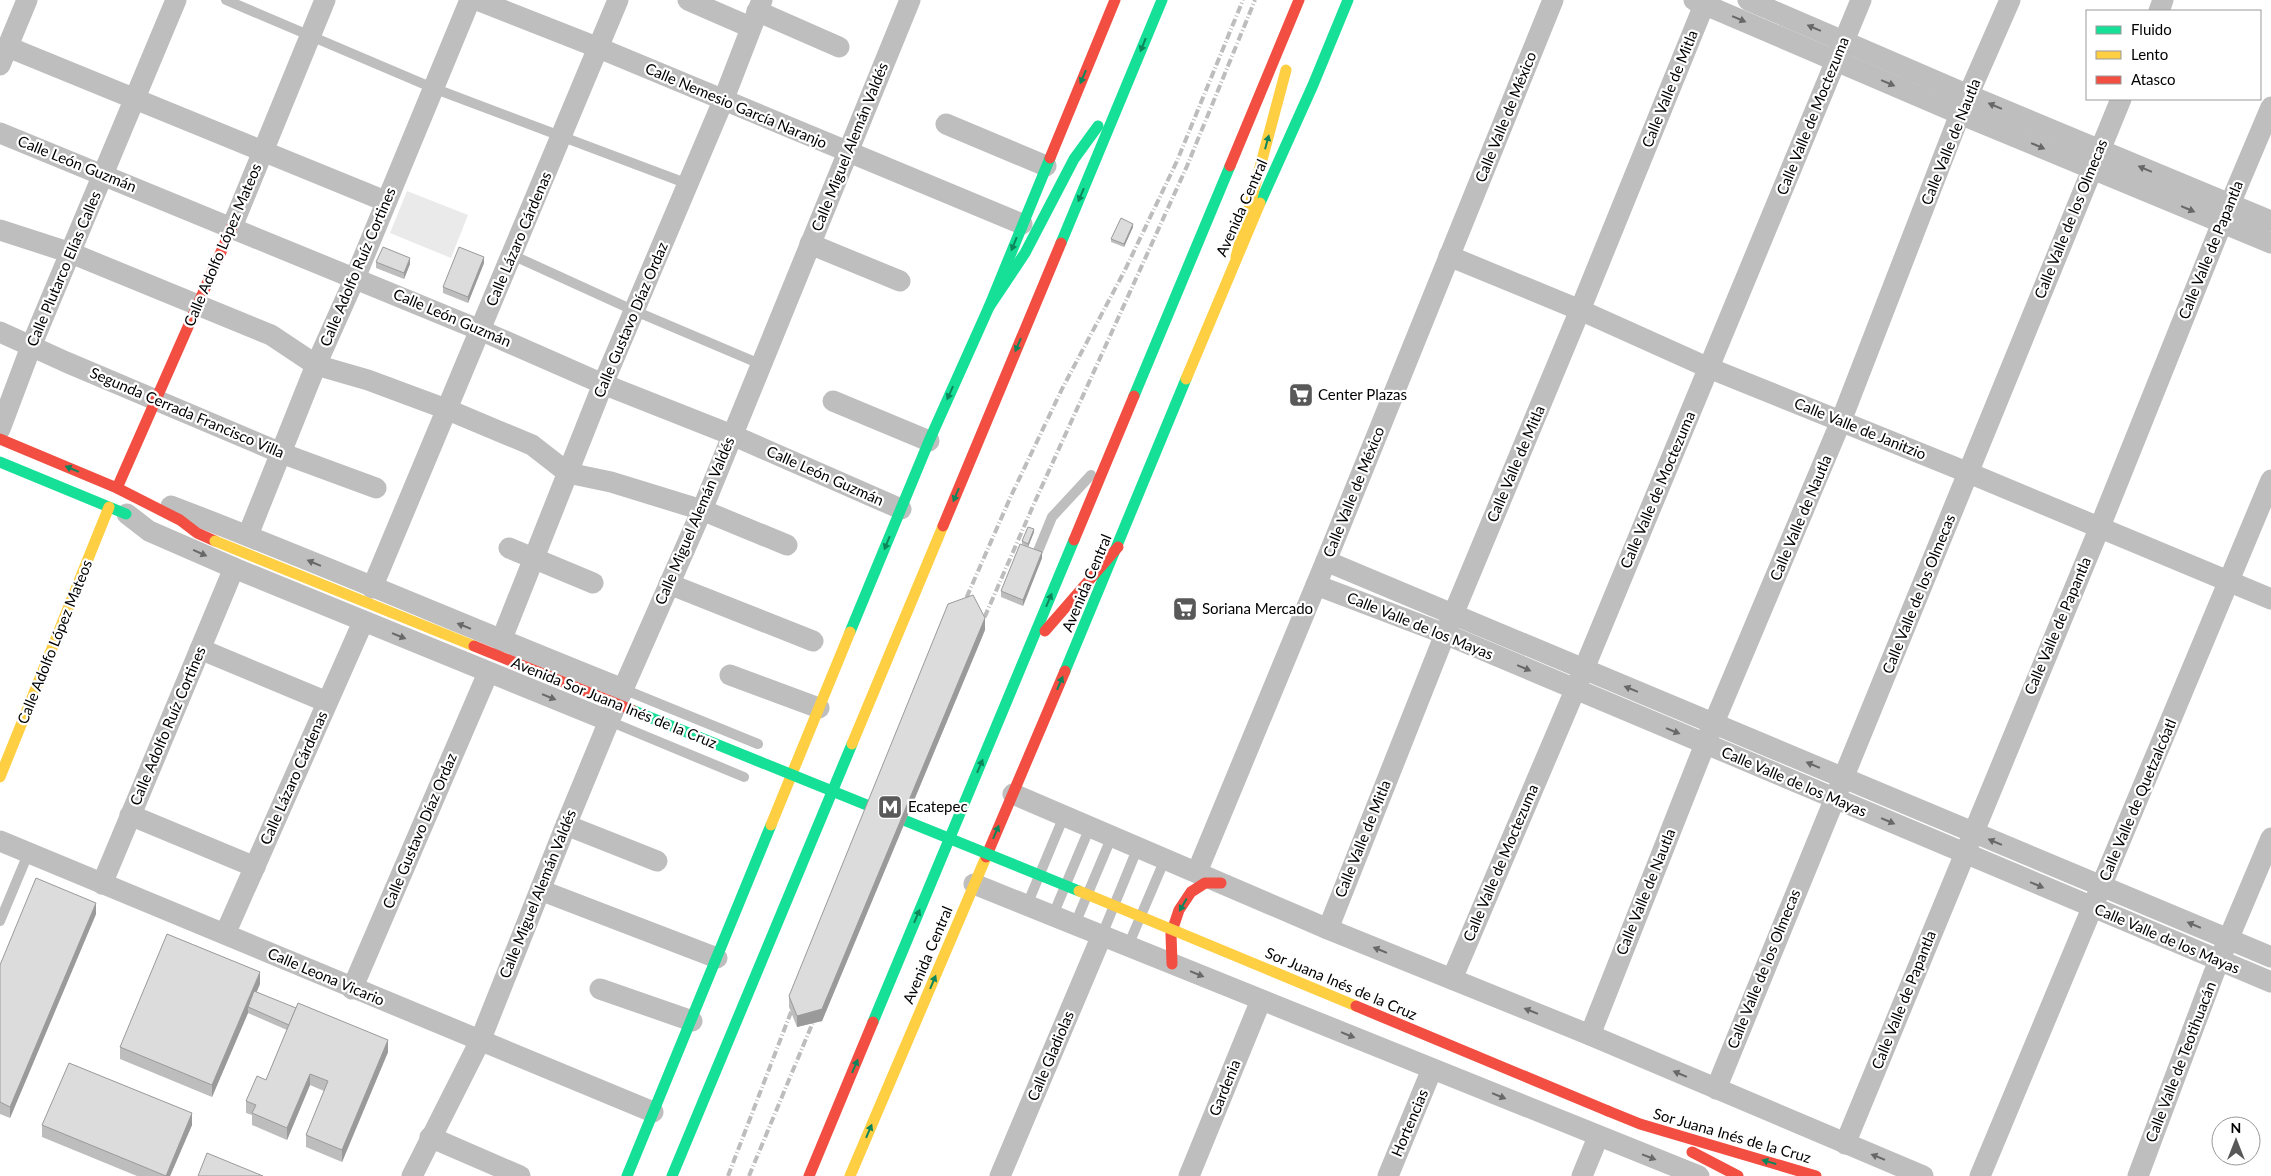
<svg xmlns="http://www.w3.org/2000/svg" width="2271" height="1176" font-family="Lato,sans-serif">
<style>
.green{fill:#eaeaea}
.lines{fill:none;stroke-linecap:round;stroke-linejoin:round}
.lane{stroke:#bebebe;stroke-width:10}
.street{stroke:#bebebe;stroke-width:21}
.fast{stroke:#16e098;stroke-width:11}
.slow{stroke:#ffcf43;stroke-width:11}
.jam{stroke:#f24e42;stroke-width:11}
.rail{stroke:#bdbdbd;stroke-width:4;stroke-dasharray:8 2.5 1 2.5;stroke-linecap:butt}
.fast-bridge{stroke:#16e098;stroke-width:11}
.slow-bridge{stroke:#ffcf43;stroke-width:11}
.jam-bridge{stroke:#f24e42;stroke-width:11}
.wall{fill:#bdbdbd}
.shaded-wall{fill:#9a9a9a}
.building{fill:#dcdcdc;stroke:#9a9a9a}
.oneway{fill:#686868}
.oneway2{fill:#0d865b}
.labels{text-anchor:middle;stroke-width:4.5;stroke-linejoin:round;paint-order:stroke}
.street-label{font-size:15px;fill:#000;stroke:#fff}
.poi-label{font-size:15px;fill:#000;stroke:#fff;text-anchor:start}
</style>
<rect width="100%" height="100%" fill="#fff"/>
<path class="green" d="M407 191 468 215 451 258 390 233Z"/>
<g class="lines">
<g class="lane">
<path d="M226 0 433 88 688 184"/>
<path d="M512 255 635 311 760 364"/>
<path d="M1036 556 1052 517 1091 475"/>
<path d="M623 689 758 744"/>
<path d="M609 721 744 777"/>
<path d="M1027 905 1064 816"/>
<path d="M1053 915 1090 827"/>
<path d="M0 921 28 854"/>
<path d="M1075 924 1112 836"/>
<path d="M1102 935 1138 847"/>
<path d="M1128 946 1165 859"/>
</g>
<g class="street">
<path d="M477 0 599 48 1022 224"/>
<path d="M688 0 750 27"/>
<path d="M1694 0 1960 114 2271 243"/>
<path d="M1748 0 1968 95 2271 221"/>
<path d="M757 11 839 47"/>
<path d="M2159 11 2163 0"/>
<path d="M8 47 385 201"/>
<path d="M0 65 27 0"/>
<path d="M946 124 1046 166"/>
<path d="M0 133 480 330 603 384 732 435 901 509"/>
<path d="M232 227 325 0"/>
<path d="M0 230 71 253 271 335 316 365 368 380 446 409 532 445 568 473 611 482 702 510 787 545"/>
<path d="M810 244 900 281"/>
<path d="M1449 256 1580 310 1709 368 1969 473 2271 599"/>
<path d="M0 332 66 362 281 453 376 488"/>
<path d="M833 401 929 441"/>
<path d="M0 429 32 344 176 0"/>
<path d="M171 506C323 564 472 629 623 689"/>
<path d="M127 514 149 531 234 568 609 721"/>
<path d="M248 535 316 365 355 278 470 0"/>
<path d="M509 548 593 583"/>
<path d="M1326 561 2271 957"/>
<path d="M669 584 813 641"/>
<path d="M1316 585 1445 634 2271 982"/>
<path d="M372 588 618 0"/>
<path d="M501 641 603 384 723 101 762 0"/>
<path d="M200 649 327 702"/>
<path d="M730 675 819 708"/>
<path d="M1013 794 1328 929 1590 1035 1923 1176"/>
<path d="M130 815 255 867"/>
<path d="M566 825 657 861"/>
<path d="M0 841 653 1112"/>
<path d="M1197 872 1326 561 1553 0"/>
<path d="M102 884 234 568"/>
<path d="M974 884 1699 1176"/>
<path d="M540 890 717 958"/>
<path d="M1328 929 1445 634 1580 310 1706 0"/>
<path d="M225 934 363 622"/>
<path d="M1452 979 1584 669 1861 0"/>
<path d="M352 989 488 673"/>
<path d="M600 989 692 1021"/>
<path d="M1590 1035 1705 744 1841 421 1960 114 2010 0"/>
<path d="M1716 1089 2121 99"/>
<path d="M430 1137 520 1176"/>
<path d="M1845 1144 2099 529 2222 223 2271 107"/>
<path d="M412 1176 480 1041 566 825 609 721 702 510 910 0"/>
<path d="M1000 1176 1102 935"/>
<path d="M1189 1176 1261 1000"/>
<path d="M1388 1176 1432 1069"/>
<path d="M1582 1176 1598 1137"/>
<path d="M1980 1176 2271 480"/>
<path d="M2138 1176 2214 973 2271 838"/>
</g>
<g class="fast">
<path d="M1260 203 1313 85 1348 0"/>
<path d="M1061 243 1162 0"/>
<path d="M989 307 1025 253 1074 159 1098 126"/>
<path d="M1134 396 1230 166"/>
<path d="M0 462 126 514"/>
<path d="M850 632 929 441 989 307 1050 158"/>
<path d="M1065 671 1186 379"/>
<path d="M873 1022 1074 540"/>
<path d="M627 1176 771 825"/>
<path d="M672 1176 852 744"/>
</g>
<g class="slow">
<path d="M1236 257 1286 70"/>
<path d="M1186 379 1260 203"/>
<path d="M852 744 943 526"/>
<path d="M0 777 109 507"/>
<path d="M771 825 850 632"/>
<path d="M850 1176 986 857"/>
</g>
<g class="jam">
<path d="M1050 158 1115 0"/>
<path d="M1230 166 1299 0"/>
<path d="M0 439 117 488 180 520 197 533 215 541"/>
<path d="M117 488 232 227"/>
<path d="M943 526 1061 243"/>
<path d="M1074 540 1134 396"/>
<path d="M1045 631 1118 547"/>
<path d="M986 857 1065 671"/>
<path d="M1172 964 1171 934 1179 910 1191 892 1205 883H1221"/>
<path d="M1608 1111 1640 1124 1816 1176"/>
<path d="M1692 1152 1738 1176"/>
<path d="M809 1176 873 1022"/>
</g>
<g class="rail">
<path d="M961 610 1011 496 1062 389 1125 270 1177 161 1243 0"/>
<path d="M979 630 1033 506 1187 166 1255 0"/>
<path d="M728 1176 796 999"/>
<path d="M749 1176 818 1010"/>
</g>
<path class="fast-bridge" d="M632 710 1079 891"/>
<g class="slow-bridge">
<path d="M215 541 474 646"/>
<path d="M1079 891 1356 1006"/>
</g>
<g class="jam-bridge">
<path d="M474 646 632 710"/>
<path d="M1356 1006 1608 1111"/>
</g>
</g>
<g class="wall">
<path d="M1133 227 1124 247 1111 242V239Z"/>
<path d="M376 262 410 264 404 279 376 268Z"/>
<path d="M484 263 468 303 443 293V287Z"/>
<path d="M1034 532 1028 547 1022 544V541Z"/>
<path d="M1042 558 1023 606 1001 597V591Z"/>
<path d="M985 630 822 1021 797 1027 789 1007V996Z"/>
<path d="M96 914 10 1118 0 1114V965Z"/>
<path d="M260 984 256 992 388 1052 342 1162 306 1147V1135L324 1091 310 1085 287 1140 252 1125V1115L246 1113V1101L266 1080 287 1030 248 1013 212 1097 120 1059V1047Z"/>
<path d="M42 1125H192L170 1176H137L42 1137Z"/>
</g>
<g class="shaded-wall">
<path d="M1133 224V227L1124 247V244Z"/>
<path d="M484 257V263L468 303V297Z"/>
<path d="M410 258V264L404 279V273Z"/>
<path d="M1034 529V532L1028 547V544Z"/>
<path d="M1042 552V558L1023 606V600Z"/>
<path d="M985 618V630L822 1021 797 1027V1016Z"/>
<path d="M96 903V914L10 1118V1107Z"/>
<path d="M260 972V984L250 1008 248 1007V1013L212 1097V1085Z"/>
<path d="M388 1040V1052L342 1162V1150Z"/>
<path d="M310 1074V1085L287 1140V1128Z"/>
<path d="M192 1113V1125L170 1176H166Z"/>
</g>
<g class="building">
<path d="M1121 218 1133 224 1124 244 1111 239Z"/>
<path d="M383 247 410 258 404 273 376 262Z"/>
<path d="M459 247 484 257 468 297 443 287Z"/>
<path d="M1028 527 1034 529 1028 544 1022 541Z"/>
<path d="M1020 544 1042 552 1023 600 1001 591Z"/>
<path d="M973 595 985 618 822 1009 797 1016 789 996 948 604Z"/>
<path d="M36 878 96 903 10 1107 0 1102V965Z"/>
<path d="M167 934 260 972 212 1085 120 1047Z"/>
<path d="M254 991 296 1008 289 1025 248 1007Z"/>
<path d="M298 1003 388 1040 342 1150 306 1135 328 1081 310 1074 287 1128 252 1113 256 1105 246 1101 257 1076 266 1080Z"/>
<path d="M69 1063 192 1113 166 1176 42 1125Z"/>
<path d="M207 1153 263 1176H198Z"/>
</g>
<defs><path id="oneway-solid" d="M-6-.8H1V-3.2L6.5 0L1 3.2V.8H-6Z" transform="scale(1.25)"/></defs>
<g class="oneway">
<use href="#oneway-solid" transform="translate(1739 19) rotate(23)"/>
<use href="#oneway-solid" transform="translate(1814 28) rotate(-157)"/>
<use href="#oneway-solid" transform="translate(1888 83) rotate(23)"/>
<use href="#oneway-solid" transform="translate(1995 106) rotate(-157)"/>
<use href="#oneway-solid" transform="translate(2038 146) rotate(23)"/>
<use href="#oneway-solid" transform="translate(2145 169) rotate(-157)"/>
<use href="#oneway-solid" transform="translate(2188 209) rotate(23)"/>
<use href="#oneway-solid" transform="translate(200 553) rotate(24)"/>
<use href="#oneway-solid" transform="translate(314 563) rotate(-157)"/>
<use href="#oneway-solid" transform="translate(464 626) rotate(-158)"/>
<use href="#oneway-solid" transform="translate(399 636) rotate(22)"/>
<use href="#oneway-solid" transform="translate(1524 668) rotate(23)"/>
<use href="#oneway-solid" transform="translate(1631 689) rotate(-158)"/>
<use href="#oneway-solid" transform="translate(549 697) rotate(22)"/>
<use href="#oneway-solid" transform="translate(1673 731) rotate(22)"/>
<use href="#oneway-solid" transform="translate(1813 765) rotate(-157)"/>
<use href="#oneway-solid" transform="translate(1888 821) rotate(23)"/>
<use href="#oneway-solid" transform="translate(1995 842) rotate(-157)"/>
<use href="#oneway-solid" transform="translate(2037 885) rotate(23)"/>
<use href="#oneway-solid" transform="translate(2194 925) rotate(-157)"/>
<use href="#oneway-solid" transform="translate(1380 950) rotate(-158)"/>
<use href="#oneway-solid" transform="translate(1197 974) rotate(22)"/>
<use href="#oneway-solid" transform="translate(1531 1011) rotate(-158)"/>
<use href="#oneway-solid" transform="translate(1348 1035) rotate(22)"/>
<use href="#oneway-solid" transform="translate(1680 1074) rotate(-157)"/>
<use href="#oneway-solid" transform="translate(1499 1096) rotate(22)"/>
<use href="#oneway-solid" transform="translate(1649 1157) rotate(21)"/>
<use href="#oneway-solid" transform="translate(1878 1157) rotate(-158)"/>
</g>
<g class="oneway2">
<use href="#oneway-solid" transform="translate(1143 45) rotate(112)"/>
<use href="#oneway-solid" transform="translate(1083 77) rotate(113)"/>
<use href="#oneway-solid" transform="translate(1267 142) rotate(-75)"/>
<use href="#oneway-solid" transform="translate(1081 195) rotate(113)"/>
<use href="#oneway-solid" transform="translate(1014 244) rotate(112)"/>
<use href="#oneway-solid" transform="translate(1018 345) rotate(113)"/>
<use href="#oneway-solid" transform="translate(950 393) rotate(114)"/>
<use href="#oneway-solid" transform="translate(72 469) rotate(-157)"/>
<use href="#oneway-solid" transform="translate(956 495) rotate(113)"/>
<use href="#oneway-solid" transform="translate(887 543) rotate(112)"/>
<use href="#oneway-solid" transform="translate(1049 600) rotate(-67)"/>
<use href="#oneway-solid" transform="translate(1060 683) rotate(-67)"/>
<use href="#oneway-solid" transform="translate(980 766) rotate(-67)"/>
<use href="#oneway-solid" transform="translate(996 832) rotate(-67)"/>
<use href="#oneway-solid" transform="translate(1183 905) rotate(120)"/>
<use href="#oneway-solid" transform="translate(917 916) rotate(-67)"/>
<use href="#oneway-solid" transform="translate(933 982) rotate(-67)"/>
<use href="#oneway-solid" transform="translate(855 1066) rotate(-67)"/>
<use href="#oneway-solid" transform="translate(869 1131) rotate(-67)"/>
<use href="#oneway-solid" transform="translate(1769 1162) rotate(-164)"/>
</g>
<defs>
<symbol id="supermarket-square" viewBox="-11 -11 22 22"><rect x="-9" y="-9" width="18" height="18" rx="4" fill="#595959" stroke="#fff"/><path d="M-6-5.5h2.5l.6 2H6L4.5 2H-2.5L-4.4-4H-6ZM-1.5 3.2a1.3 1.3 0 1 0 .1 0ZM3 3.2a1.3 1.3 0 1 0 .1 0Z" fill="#fff"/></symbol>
<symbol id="metro-square" viewBox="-11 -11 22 22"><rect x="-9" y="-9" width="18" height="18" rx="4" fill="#595959" stroke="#fff"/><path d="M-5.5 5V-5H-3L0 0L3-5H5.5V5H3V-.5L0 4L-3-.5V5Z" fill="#fff"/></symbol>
</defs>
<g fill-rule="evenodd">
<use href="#supermarket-square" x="1287" y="381" width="28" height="28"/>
<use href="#supermarket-square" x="1171" y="595" width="28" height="28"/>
<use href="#metro-square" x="876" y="793" width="28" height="28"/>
</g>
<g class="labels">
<g class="street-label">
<text transform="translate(1670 89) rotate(-68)" y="5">Calle Valle de Mitla</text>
<text transform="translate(736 106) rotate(23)" y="5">Calle Nemesio García Naranjo</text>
<text transform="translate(1813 116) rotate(-68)" y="5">Calle Valle de Moctezuma</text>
<text transform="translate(1506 117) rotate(-68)" y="5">Calle Valle de México</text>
<text transform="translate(1951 142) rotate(-68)" y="5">Calle Valle de Nautla</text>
<text transform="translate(850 147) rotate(-68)" y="5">Calle Miguel Alemán Valdés</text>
<text transform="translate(77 164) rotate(22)" y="5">Calle León Guzmán</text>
<text transform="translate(1242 208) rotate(-66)" y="5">Avenida Central</text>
<text transform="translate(2071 219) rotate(-68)" y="5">Calle Valle de los Olmecas</text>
<text transform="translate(519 239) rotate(-67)" y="5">Calle Lázaro Cárdenas</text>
<text transform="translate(223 245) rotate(-67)" y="5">Calle Adolfo López Mateos</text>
<text transform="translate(2211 250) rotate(-68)" y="5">Calle Valle de Papantla</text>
<text transform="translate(358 267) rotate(-67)" y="5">Calle Adolfo Ruíz Cortines</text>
<text transform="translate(64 269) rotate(-67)" y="5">Calle Plutarco Elías Calles</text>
<text transform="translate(452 318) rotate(23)" y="5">Calle León Guzmán</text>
<text transform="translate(631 320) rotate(-67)" y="5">Calle Gustavo Díaz Ordaz</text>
<text transform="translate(187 413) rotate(23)" y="5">Segunda Cerrada Francisco Villa</text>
<text transform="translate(1860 429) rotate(22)" y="5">Calle Valle de Janitzio</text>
<text transform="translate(1516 464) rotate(-67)" y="5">Calle Valle de Mitla</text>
<text transform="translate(825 476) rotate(24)" y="5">Calle León Guzmán</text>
<text transform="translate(1658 490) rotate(-67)" y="5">Calle Valle de Moctezuma</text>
<text transform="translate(1354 492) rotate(-68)" y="5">Calle Valle de México</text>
<text transform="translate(1801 518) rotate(-67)" y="5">Calle Valle de Nautla</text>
<text transform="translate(695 521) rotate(-67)" y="5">Calle Miguel Alemán Valdés</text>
<text transform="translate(1087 583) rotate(-67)" y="5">Avenida Central</text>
<text transform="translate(1919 594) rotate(-68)" y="5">Calle Valle de los Olmecas</text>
<text transform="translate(1420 626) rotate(22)" y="5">Calle Valle de los Mayas</text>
<text transform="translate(2058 626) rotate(-67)" y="5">Calle Valle de Papantla</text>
<text transform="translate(55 642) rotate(-68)" y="5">Calle Adolfo López Mateos</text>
<text transform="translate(614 703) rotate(22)" y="5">Avenida Sor Juana Inés de la Cruz</text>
<text transform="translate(168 726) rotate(-67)" y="5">Calle Adolfo Ruíz Cortines</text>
<text transform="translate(294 778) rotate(-66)" y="5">Calle Lázaro Cárdenas</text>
<text transform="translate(1794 782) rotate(23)" y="5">Calle Valle de los Mayas</text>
<text transform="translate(2138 800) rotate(-67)" y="5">Calle Valle de Quetzalcóatl</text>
<text transform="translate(420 831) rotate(-67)" y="5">Calle Gustavo Díaz Ordaz</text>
<text transform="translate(1363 839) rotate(-68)" y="5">Calle Valle de Mitla</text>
<text transform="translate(1501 863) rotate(-67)" y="5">Calle Valle de Moctezuma</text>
<text transform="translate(1646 892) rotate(-68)" y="5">Calle Valle de Nautla</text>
<text transform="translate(538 894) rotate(-68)" y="5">Calle Miguel Alemán Valdés</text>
<text transform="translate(2167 939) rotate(23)" y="5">Calle Valle de los Mayas</text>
<text transform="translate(928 955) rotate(-67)" y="5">Avenida Central</text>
<text transform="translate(1764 969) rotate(-68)" y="5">Calle Valle de los Olmecas</text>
<text transform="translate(326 977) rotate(23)" y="5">Calle Leona Vicario</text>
<text transform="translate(1341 984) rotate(23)" y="5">Sor Juana Inés de la Cruz</text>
<text transform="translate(1904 1000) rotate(-68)" y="5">Calle Valle de Papantla</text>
<text transform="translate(1051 1056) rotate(-67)" y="5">Calle Gladiolas</text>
<text transform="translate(2181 1062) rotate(-69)" y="5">Calle Valle de Teotihuacán</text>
<text transform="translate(1225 1088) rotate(-68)" y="5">Gardenia</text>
<text transform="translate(1410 1123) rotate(-67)" y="5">Hortencias</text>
<text transform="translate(1732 1136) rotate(16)" y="5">Sor Juana Inés de la Cruz</text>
</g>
<g class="poi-label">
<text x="1318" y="400">Center Plazas</text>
<text x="1202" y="614">Soriana Mercado</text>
<text x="908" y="812">Ecatepec</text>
</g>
</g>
<rect x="2086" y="10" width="175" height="90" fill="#ffffff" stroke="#999999"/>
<rect x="2096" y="26" width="25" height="8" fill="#16e098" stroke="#999999"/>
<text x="2131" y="35" font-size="15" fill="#000000">Fluido</text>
<rect x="2096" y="51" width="25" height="8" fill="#ffcf43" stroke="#999999"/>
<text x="2131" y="60" font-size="15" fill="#000000">Lento</text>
<rect x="2096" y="76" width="25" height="8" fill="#f24e42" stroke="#999999"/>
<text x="2131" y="85" font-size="15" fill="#000000">Atasco</text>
<g transform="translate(2236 1141)"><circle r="24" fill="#ffffff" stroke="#999999"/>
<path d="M0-4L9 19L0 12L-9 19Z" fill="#595959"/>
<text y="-8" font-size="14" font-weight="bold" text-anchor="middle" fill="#000000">N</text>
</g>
</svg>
